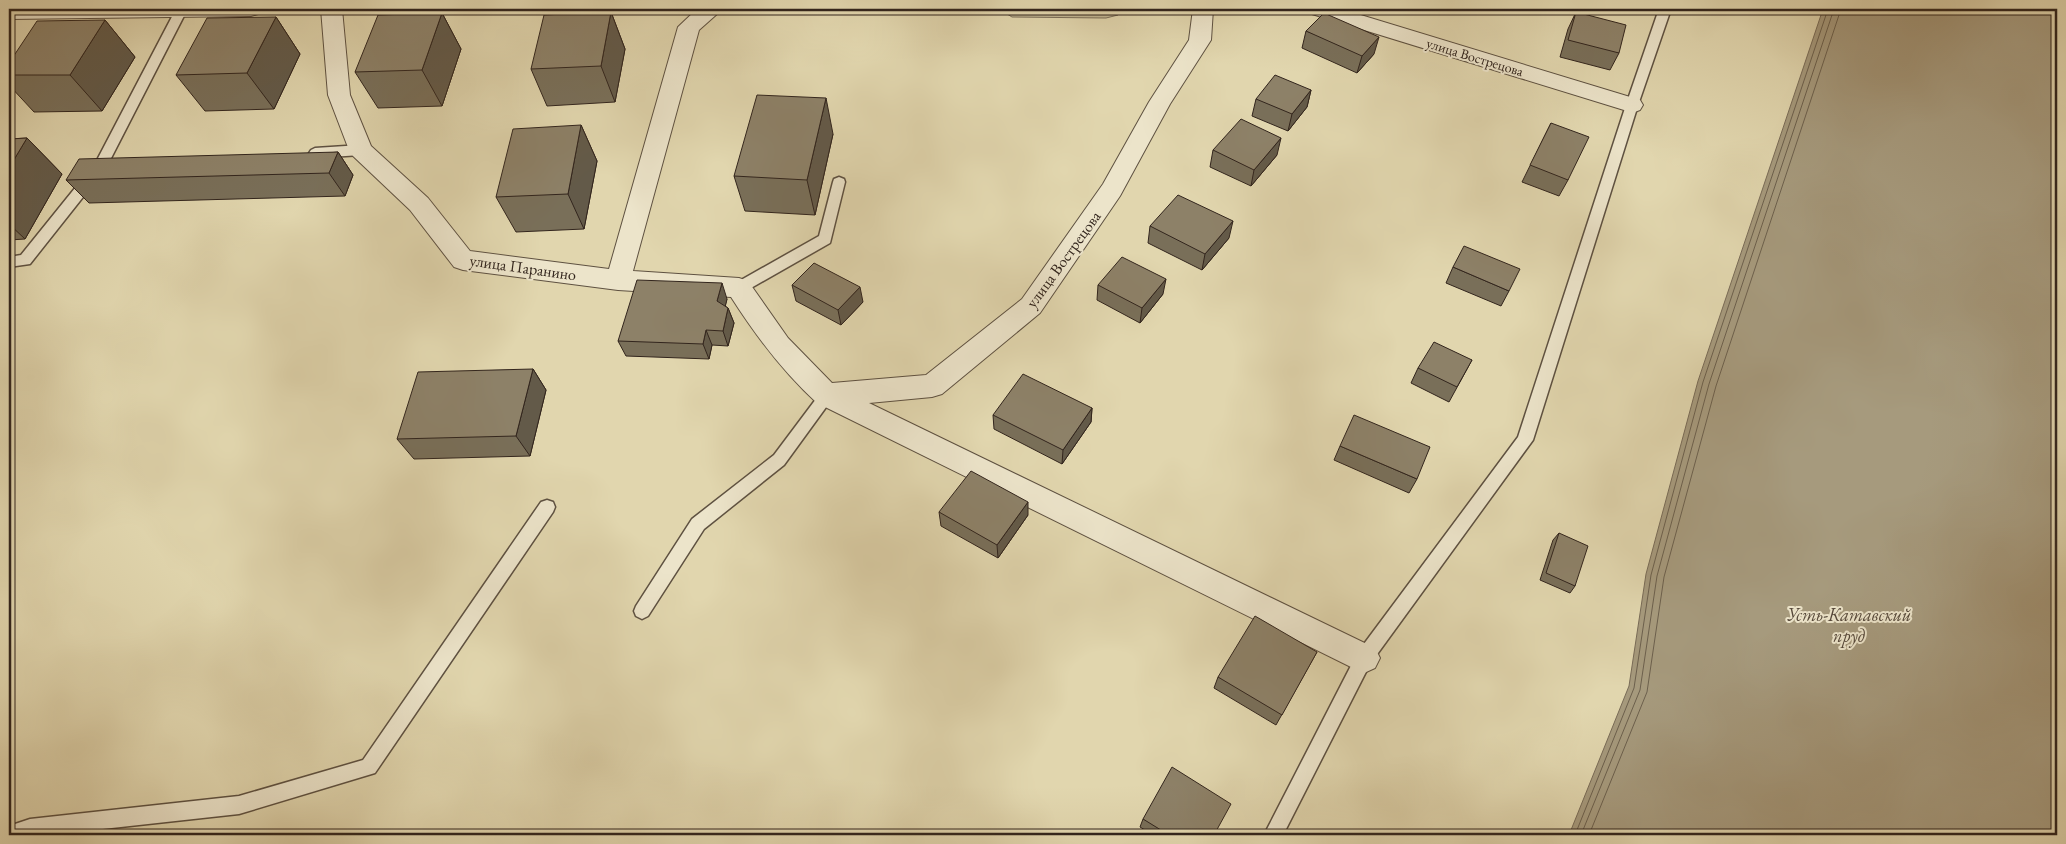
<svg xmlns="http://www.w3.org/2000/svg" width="2066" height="844" font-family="'EB Garamond',serif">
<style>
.green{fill:#c3b895;stroke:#7a6e59}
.water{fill:#a69a7d;stroke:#786b57}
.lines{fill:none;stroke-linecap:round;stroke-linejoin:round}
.shore{stroke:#6c604d;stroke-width:1}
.service-casing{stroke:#5e5141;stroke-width:3}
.minor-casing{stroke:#5e5141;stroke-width:2}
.service{fill:#ece4ca;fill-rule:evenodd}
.minor{fill:#ece4ca;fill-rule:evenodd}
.wall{fill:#796f59;stroke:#32251d}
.shaded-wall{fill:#635a49;stroke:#32251d}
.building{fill:#8d8168;stroke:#32251d}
.labels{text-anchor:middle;stroke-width:4;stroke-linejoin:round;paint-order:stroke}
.far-street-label{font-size:14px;fill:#32251d;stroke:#ece4ca}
.street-label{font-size:16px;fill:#32251d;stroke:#ece4ca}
.water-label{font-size:18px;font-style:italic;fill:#55483a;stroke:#ece4ca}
</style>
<rect width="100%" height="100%" fill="#e1d6ae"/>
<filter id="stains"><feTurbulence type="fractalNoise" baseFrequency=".004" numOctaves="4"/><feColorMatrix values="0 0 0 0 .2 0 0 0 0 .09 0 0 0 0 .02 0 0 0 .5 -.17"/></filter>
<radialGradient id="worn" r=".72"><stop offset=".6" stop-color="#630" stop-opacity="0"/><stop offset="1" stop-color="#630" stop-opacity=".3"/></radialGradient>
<path class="green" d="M999 9H1121L1118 15 1106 18 1012 17Z"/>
<path class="water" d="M1823 9H2057V835H1569L1629 686 1646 574 1698 381Z"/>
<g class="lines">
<g class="shore">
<path d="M1575 835 1634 688 1651 575 1703 382 1828 9"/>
<path d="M1581 835 1640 690 1657 576 1709 384 1834 9"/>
<path d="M1589 835 1647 692 1664 577 1716 386 1841 9"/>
</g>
<defs>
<g id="service">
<path d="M176 9 187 10 106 168 30 264 9 267V257L21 255 96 162Z"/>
<path d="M231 9H244L238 13Z"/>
<path d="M1659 9H1671L1638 105 1533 440 1370 664 1283 835H1264L1358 652 1518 437 1626 105Z"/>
<path d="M361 145 365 147 367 150 365 153 361 155 315 158 311 156 309 153 311 150 315 148Z"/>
<path d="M839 177 844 179 845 182 830 243 744 292 739 293 734 292 732 288 734 284 819 236 833 182 834 179Z"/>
<path d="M827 389 832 391 834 395 832 399 784 465 704 529 648 616 642 619 636 616 634 611 636 606 692 519 774 455 822 391Z"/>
<path d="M547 500 553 502 555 507 553 512 375 773 239 814 48 835H9V826L30 819 239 796 363 760 541 502Z"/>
</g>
<g id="minor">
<path d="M9 9H262L258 14 251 16 9 19Z"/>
<path d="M321 9H342L350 95 371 146 428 198 470 251 609 269 678 27 697 9H720L717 14 699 30 633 271 739 278 748 281 788 338 832 383 926 375 1022 299 1103 184 1149 102 1189 40 1193 9H1213L1211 40 1170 104 1120 196 1040 313 942 394 932 397 869 403 1375 648 1380 658 1375 668 1364 673 1353 668 817 403C783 372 756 336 731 297L618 290 463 270 454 267 410 210 353 156 349 150 328 95Z"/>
<path d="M1309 9H1341L1640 100 1643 105 1640 110 1632 113 1624 110 1312 14Z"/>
</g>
</defs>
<use href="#service" class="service-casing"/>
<use href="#minor" class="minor-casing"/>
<use href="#service" class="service"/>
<use href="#minor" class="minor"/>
</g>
<g class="wall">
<path d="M611 12 625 49 615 102 547 106 531 69Z"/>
<path d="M1576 12 1619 53 1610 70 1560 57 1568 29Z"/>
<path d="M442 13 461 49 442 106 378 108 355 72Z"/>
<path d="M276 17 300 54 274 109 205 111 176 75Z"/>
<path d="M105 20 135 57 102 111 34 112 9 85V63Z"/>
<path d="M1306 31 1374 54 1357 73 1302 48Z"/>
<path d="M1311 90 1307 107 1288 131 1252 116 1256 99Z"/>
<path d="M1551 123 1568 180 1559 196 1522 182Z"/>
<path d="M581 125 597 161 584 229 516 232 496 197Z"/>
<path d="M833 134 815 215 745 211 734 176Z"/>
<path d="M27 138 62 174 25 239 9 240V139Z"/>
<path d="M1213 150 1277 155 1251 186 1210 167Z"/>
<path d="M338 152 353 175 345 196 89 203 66 180Z"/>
<path d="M1150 226 1229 238 1202 270 1148 243Z"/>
<path d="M1453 267 1509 291 1501 306 1446 283Z"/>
<path d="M792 285 863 302 841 325 796 301Z"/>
<path d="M1098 285 1163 294 1140 323 1097 300Z"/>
<path d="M727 299 725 306 728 308 734 323 728 346 712 345 709 359 626 356 618 341Z"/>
<path d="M1472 360 1449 402 1411 383 1418 368Z"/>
<path d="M533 369 546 390 530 456 414 459 397 439Z"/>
<path d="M1092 408 1091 422 1062 464 994 429 993 415Z"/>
<path d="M1340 446 1417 479 1409 493 1334 460Z"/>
<path d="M939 512 1028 515 998 558 941 526Z"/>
<path d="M1559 533 1575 586 1570 593 1540 580 1553 540Z"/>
<path d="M1317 652 1276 725 1214 688 1218 677Z"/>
<path d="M1143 819 1214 835H1153L1140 827Z"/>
</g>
<g class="shaded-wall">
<path d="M611 12 625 49 615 102 601 66Z"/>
<path d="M442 13 461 49 442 106 422 70Z"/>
<path d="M276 17 300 54 274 109 247 73Z"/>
<path d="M105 20 135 57 102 111 70 75Z"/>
<path d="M1379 37 1374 54 1357 73 1362 56Z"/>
<path d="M1311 90 1307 107 1288 131 1292 114Z"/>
<path d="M826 98 833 134 815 215 807 180Z"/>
<path d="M581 125 597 161 584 229 568 194Z"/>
<path d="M27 138 62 174 25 239 9 224V168Z"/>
<path d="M1281 138 1277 155 1251 186 1254 170Z"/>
<path d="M338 152 353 175 345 196 329 173Z"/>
<path d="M1233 221 1229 238 1202 270 1205 254Z"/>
<path d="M1166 279 1163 294 1140 323 1142 308Z"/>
<path d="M722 283 727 299 723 316 717 301Z"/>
<path d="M860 287 863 302 841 325 838 310Z"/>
<path d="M728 308 734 323 728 346 723 331Z"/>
<path d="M706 330 712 345 709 359 703 344Z"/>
<path d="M533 369 546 390 530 456 516 436Z"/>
<path d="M1092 408 1091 422 1062 464 1063 450Z"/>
<path d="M1028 502V515L998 558 997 545Z"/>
</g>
<g class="building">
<path d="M611 12 601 66 531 69 544 15Z"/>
<path d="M1576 12 1626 25 1619 53 1568 40Z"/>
<path d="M442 13 422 70 355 72 378 15Z"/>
<path d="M1324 13 1379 37 1362 56 1306 31Z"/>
<path d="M276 17 247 73 176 75 207 18Z"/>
<path d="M105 20 70 75H9V63L37 21Z"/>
<path d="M1275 75 1311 90 1292 114 1256 99Z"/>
<path d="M757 95 826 98 807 180 734 176Z"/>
<path d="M1241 119 1281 138 1254 170 1213 150Z"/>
<path d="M1551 123 1589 137 1568 180 1530 165Z"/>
<path d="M581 125 568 194 496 197 513 129Z"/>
<path d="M27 138 9 168V139Z"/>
<path d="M338 152 329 173 66 180 79 159Z"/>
<path d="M1178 195 1233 221 1205 254 1150 226Z"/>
<path d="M1464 246 1520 269 1509 291 1453 267Z"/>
<path d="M1122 257 1166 279 1142 308 1098 285Z"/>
<path d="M814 263 860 287 838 310 792 285Z"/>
<path d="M637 280 722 283 717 301 728 308 723 331 706 330 703 344 618 341Z"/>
<path d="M1434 342 1472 360 1457 387 1418 368Z"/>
<path d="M533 369 516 436 397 439 418 372Z"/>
<path d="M1023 374 1092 408 1063 450 993 415Z"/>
<path d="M1354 415 1430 447 1417 479 1340 446Z"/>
<path d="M971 471 1028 502 997 545 939 512Z"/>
<path d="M1559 533 1588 546 1575 586 1546 573Z"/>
<path d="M1255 616 1317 652 1282 715 1218 677Z"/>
<path d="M1172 767 1231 804 1214 835H1169L1143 819Z"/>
</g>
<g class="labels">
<g class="far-street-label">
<text transform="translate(1475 57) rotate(17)" y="5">улица Вострецова</text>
</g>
<g class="street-label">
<text transform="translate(1063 259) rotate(-54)" y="6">улица Вострецова</text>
<text transform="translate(523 267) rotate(8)" y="6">улица Паранино</text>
</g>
<g class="water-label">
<text x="1849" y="621">Усть-Катавский<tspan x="1849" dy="21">пруд</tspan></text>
</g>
</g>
<rect width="2066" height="844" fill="none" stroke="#e1d6ae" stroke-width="30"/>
<rect x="10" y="10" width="2046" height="824" fill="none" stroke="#32251d" stroke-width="2.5"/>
<rect x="15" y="15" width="2036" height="814" fill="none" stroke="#32251d"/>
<rect width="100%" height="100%" filter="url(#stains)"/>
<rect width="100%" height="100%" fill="url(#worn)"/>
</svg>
